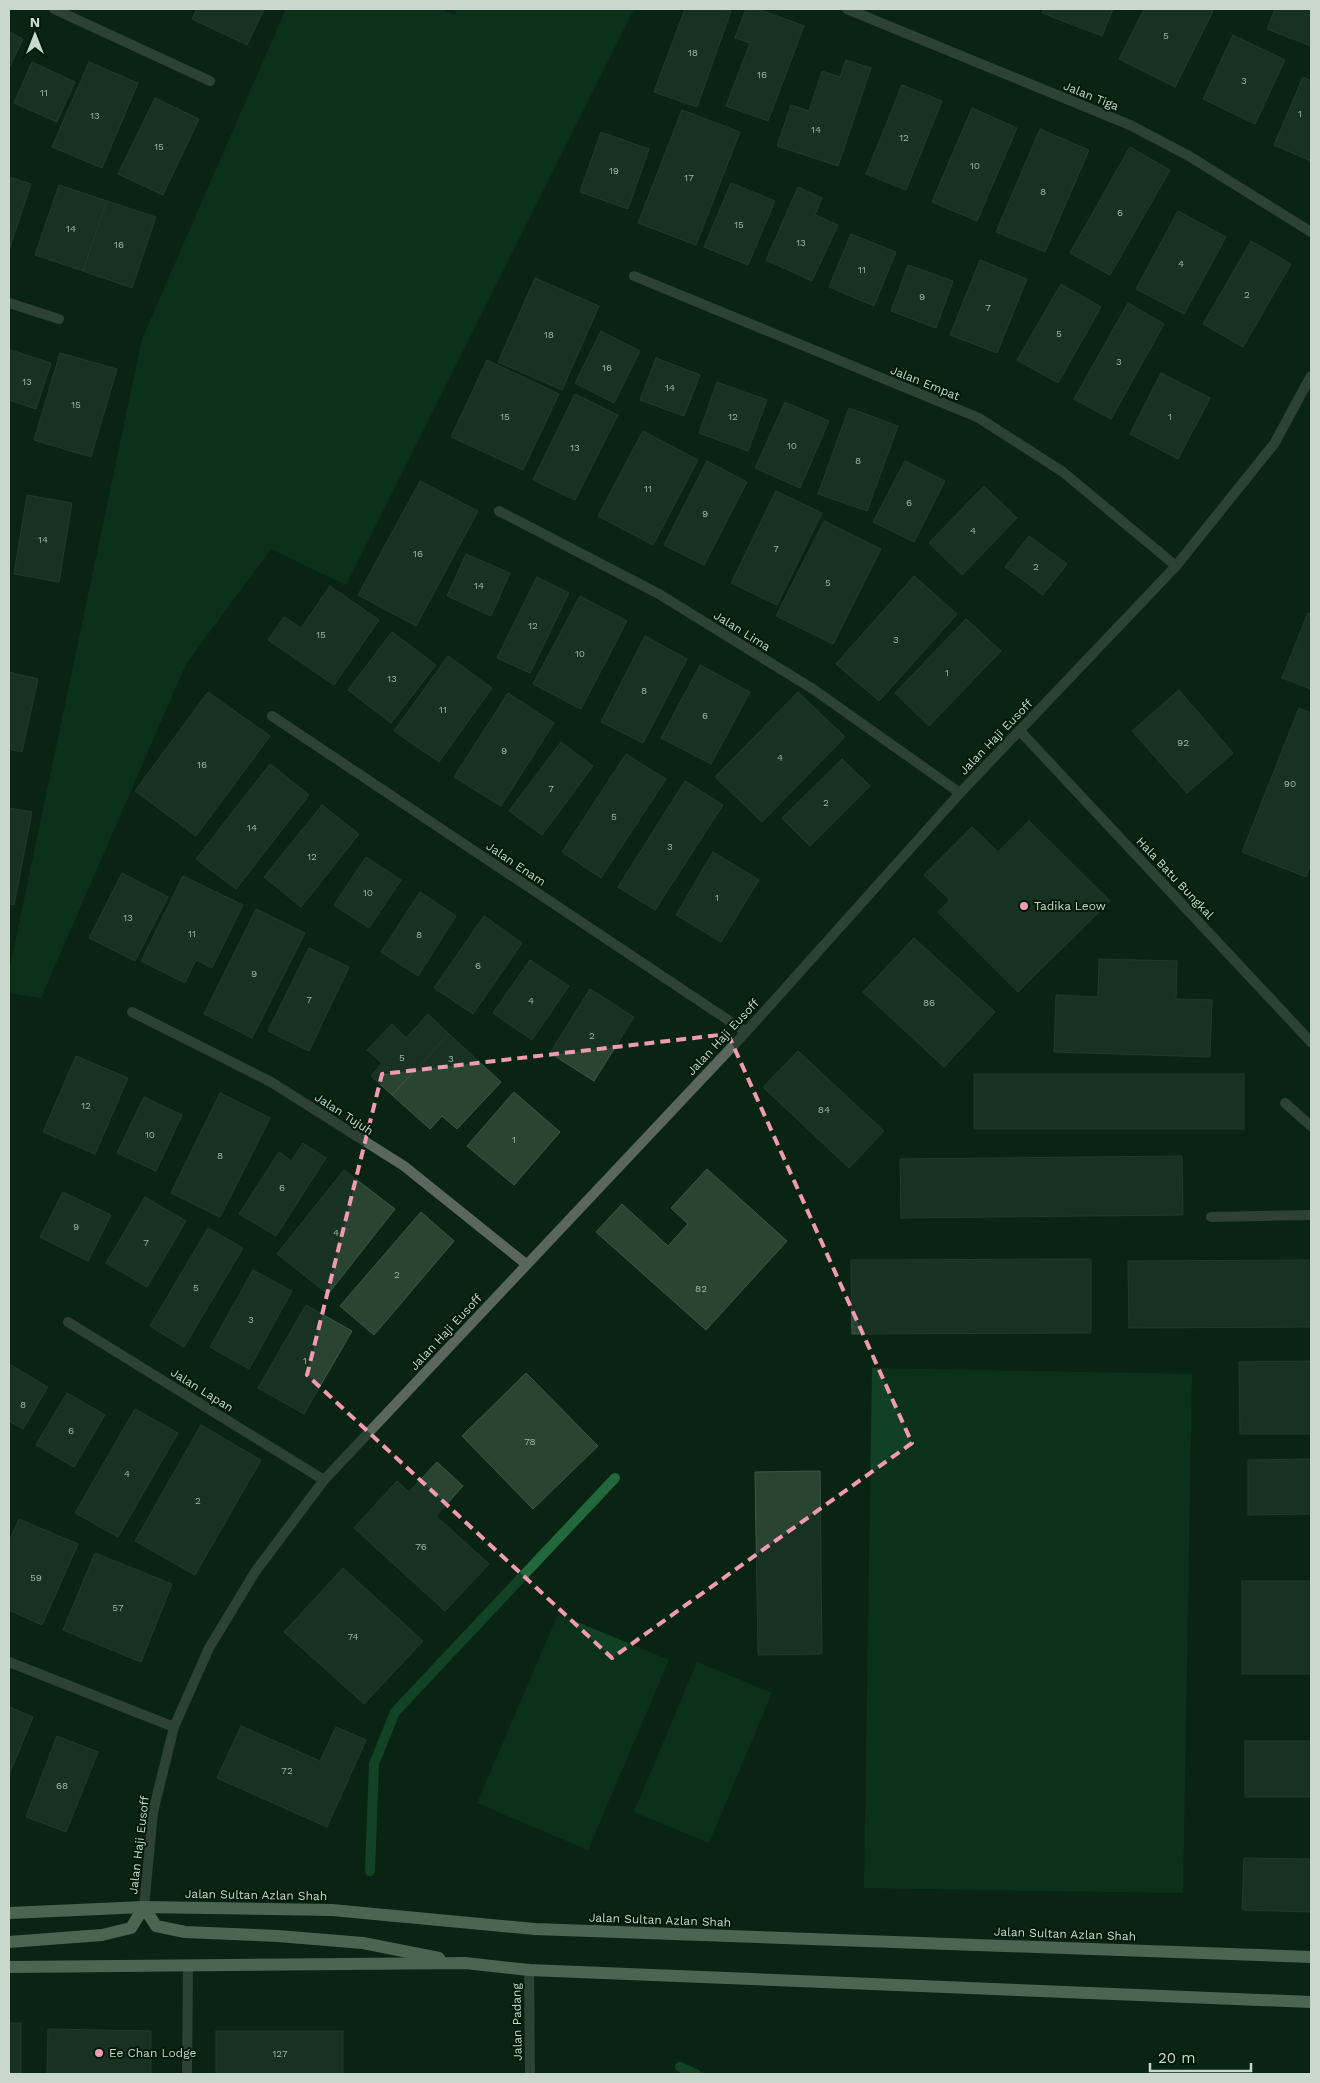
<svg xmlns="http://www.w3.org/2000/svg" width="1320" height="2083" font-family="'Work Sans',sans-serif">
<style>
.green{fill:#104124}
.lines{fill:none;stroke-linecap:round;stroke-linejoin:round}
.stream{stroke:#21683d;stroke-width:10}
.building{fill:#294431;stroke:#3d5845}
.lane{stroke:#5b675e;stroke-width:10}
.street{stroke:#5b675e;stroke-width:10}
.primary{stroke:#99b3a0;stroke-width:12}
.marked{fill:none;stroke:#f29ab0;stroke-width:4;stroke-dasharray:10 6;stroke-linejoin:round}
.poi-dot{fill:#f29ab0;stroke:#021a0a;stroke-width:2}
.labels{text-anchor:middle;stroke-width:4;stroke-linejoin:round;paint-order:stroke}
.number-label{font-size:10px;fill:#a0b3a5}
.street-label{font-size:12px;fill:#c8d8cc;stroke:#021a0a}
.poi-label{font-size:12px;fill:#c8d8cc;stroke:#021a0a;text-anchor:start}
</style>
<rect width="100%" height="100%" fill="#092413"/>
<g class="green">
<path d="M286 9H442L454 15 458 9H634L346 585 271 549 186 664 41 998 9 993V971L142 339Z"/>
<path d="M872 1368 1192 1374 1183 1893 864 1888Z"/>
<path d="M558 1614 669 1660 588 1850 477 1803Z"/>
<path d="M697 1662 772 1693 709 1843 634 1812Z"/>
</g>
<g class="lines">
<g class="stream">
<path d="M370 1871 374 1764 395 1712 615 1478"/>
<path d="M680 2067 696 2074"/>
</g>
</g>
<g class="building">
<path d="M197 9H264L247 45 192 19Z"/>
<path d="M685 9H723L731 11 697 107 654 92Z"/>
<path d="M746 9H758L804 26 768 121 726 106 750 43 735 38Z"/>
<path d="M1044 9H1113L1102 36 1042 13Z"/>
<path d="M1144 9H1208L1213 11 1175 87 1119 59Z"/>
<path d="M1275 9H1311V46L1267 29Z"/>
<path d="M9 32 23 39 9 68Z"/>
<path d="M1233 35 1285 60 1255 124 1203 99Z"/>
<path d="M846 60 871 68 838 166 777 146 791 105 809 111 822 71 840 77Z"/>
<path d="M32 62 75 82 57 122 14 103Z"/>
<path d="M89 62 138 83 102 168 52 147Z"/>
<path d="M1303 77 1311 81V161L1274 145Z"/>
<path d="M902 85 942 101 906 190 866 174Z"/>
<path d="M155 98 199 119 163 195 118 174Z"/>
<path d="M972 108 1017 128 977 221 932 202Z"/>
<path d="M682 110 740 132 696 245 638 223Z"/>
<path d="M1040 129 1089 150 1045 252 996 232Z"/>
<path d="M601 132 649 149 628 209 580 192Z"/>
<path d="M1130 147 1170 170 1110 275 1070 253Z"/>
<path d="M9 177 31 184 9 250Z"/>
<path d="M731 183 775 201 748 265 704 247Z"/>
<path d="M59 185 107 201 83 271 35 255Z"/>
<path d="M798 187 822 198 815 215 838 225 812 281 766 260Z"/>
<path d="M107 201 156 217 132 288 83 271Z"/>
<path d="M1178 211 1226 237 1184 314 1136 289Z"/>
<path d="M851 234 896 252 874 306 829 287Z"/>
<path d="M1251 241 1291 264 1243 347 1203 324Z"/>
<path d="M980 260 1027 279 997 353 950 335Z"/>
<path d="M908 265 953 281 936 328 891 311Z"/>
<path d="M535 278 599 306 562 390 498 362Z"/>
<path d="M1061 284 1101 307 1058 383 1017 360Z"/>
<path d="M1128 303 1164 324 1111 419 1074 399Z"/>
<path d="M601 331 640 351 614 403 575 383Z"/>
<path d="M11 350 51 363 36 409 9 400V357Z"/>
<path d="M60 353 117 369 91 457 34 440Z"/>
<path d="M656 358 700 375 684 416 640 400Z"/>
<path d="M487 360 559 394 523 470 451 437Z"/>
<path d="M1161 373 1210 398 1178 459 1130 434Z"/>
<path d="M717 382 767 400 748 451 699 433Z"/>
<path d="M575 394 618 415 575 500 533 480Z"/>
<path d="M785 402 829 421 800 488 755 468Z"/>
<path d="M849 408 898 426 867 511 818 494Z"/>
<path d="M643 431 698 460 653 545 598 516Z"/>
<path d="M707 461 747 482 704 565 664 545Z"/>
<path d="M905 461 945 481 914 542 873 522Z"/>
<path d="M420 481 478 511 416 626 358 595Z"/>
<path d="M984 486 1017 518 962 575 929 543Z"/>
<path d="M776 491 822 513 777 605 731 583Z"/>
<path d="M27 495 72 503 59 582 14 574Z"/>
<path d="M824 521 881 549 833 644 776 616Z"/>
<path d="M1029 536 1067 564 1043 595 1005 567Z"/>
<path d="M466 554 510 573 491 616 447 596Z"/>
<path d="M914 576 957 614 879 701 836 664Z"/>
<path d="M537 577 569 593 530 673 497 658Z"/>
<path d="M330 586 379 620 334 685 268 640 284 617 301 628Z"/>
<path d="M580 596 627 621 581 709 533 684Z"/>
<path d="M1308 613 1311 614V689L1282 678Z"/>
<path d="M966 619 1001 651 929 726 895 693Z"/>
<path d="M392 632 436 665 391 723 348 690Z"/>
<path d="M645 636 687 659 643 743 601 722Z"/>
<path d="M448 656 492 688 439 762 394 731Z"/>
<path d="M700 665 750 692 711 764 661 738Z"/>
<path d="M9 672 38 679 22 752 9 749Z"/>
<path d="M1179 690 1233 753 1187 793 1132 731Z"/>
<path d="M208 692 270 736 196 836 135 791Z"/>
<path d="M798 692 845 737 762 822 715 777Z"/>
<path d="M508 693 554 723 501 806 454 777Z"/>
<path d="M1299 708 1311 713V863L1306 877 1242 852Z"/>
<path d="M561 742 593 766 542 835 509 811Z"/>
<path d="M626 754 666 779 601 878 562 852Z"/>
<path d="M842 759 870 786 810 846 782 818Z"/>
<path d="M270 764 309 795 236 889 196 859Z"/>
<path d="M685 781 723 805 655 910 618 887Z"/>
<path d="M322 805 359 834 301 907 264 877Z"/>
<path d="M9 808 32 812 14 905 9 904Z"/>
<path d="M1029 821 1110 901 1018 992 938 912 950 900 924 875 972 827 998 852Z"/>
<path d="M713 852 759 880 721 942 676 915Z"/>
<path d="M366 857 401 880 369 928 334 905Z"/>
<path d="M122 873 168 897 135 961 89 938Z"/>
<path d="M183 876 243 905 212 968 196 960 185 983 141 961Z"/>
<path d="M420 892 456 916 418 976 381 952Z"/>
<path d="M256 909 305 933 252 1038 204 1014Z"/>
<path d="M484 916 522 943 473 1014 434 988Z"/>
<path d="M914 938 995 1012 944 1067 863 992Z"/>
<path d="M309 948 349 967 309 1051 268 1031Z"/>
<path d="M1099 959 1177 961 1176 999 1212 1000 1210 1057 1054 1052 1056 995 1098 997Z"/>
<path d="M530 960 569 986 532 1040 493 1013Z"/>
<path d="M590 989 634 1017 594 1081 550 1053Z"/>
<path d="M428 1014 449 1034 392 1095 371 1076 382 1063 367 1050 392 1024 406 1038Z"/>
<path d="M449 1034 501 1082 457 1129 442 1116 430 1129 392 1095Z"/>
<path d="M798 1051 884 1131 849 1168 763 1087Z"/>
<path d="M76 1056 128 1078 95 1154 43 1132Z"/>
<rect x="974" y="1074" width="270" height="55"/>
<path d="M514 1092 560 1132 514 1185 467 1146Z"/>
<path d="M220 1093 270 1118 220 1217 171 1193Z"/>
<path d="M144 1097 182 1115 156 1171 117 1153Z"/>
<path d="M303 1143 326 1158 276 1236 239 1214 279 1152 291 1161Z"/>
<path d="M1182 1156 1183 1215 901 1218 900 1159Z"/>
<path d="M707 1169 787 1241 706 1330 596 1232 622 1204 668 1246 688 1224 671 1208Z"/>
<path d="M344 1170 395 1209 328 1294 277 1254Z"/>
<path d="M63 1192 111 1215 88 1261 40 1237Z"/>
<path d="M145 1197 186 1221 147 1287 106 1263Z"/>
<path d="M421 1212 454 1241 374 1335 340 1306Z"/>
<path d="M208 1228 243 1248 184 1347 150 1326Z"/>
<path d="M1091 1259V1333L852 1334 851 1260Z"/>
<path d="M1311 1260V1327L1129 1328 1128 1261Z"/>
<path d="M253 1270 292 1291 249 1369 210 1347Z"/>
<path d="M306 1305 352 1331 304 1414 258 1388Z"/>
<path d="M1311 1361V1434H1240L1239 1362Z"/>
<path d="M9 1364 48 1387 23 1429 9 1421Z"/>
<path d="M526 1373 598 1446 533 1509 462 1436Z"/>
<path d="M67 1393 105 1415 74 1467 36 1445Z"/>
<path d="M135 1409 178 1433 118 1537 75 1513Z"/>
<path d="M201 1425 261 1460 195 1575 135 1541Z"/>
<path d="M1311 1459V1514L1248 1515V1460Z"/>
<path d="M437 1462 463 1486 436 1516 489 1564 445 1611 354 1528 397 1481 409 1492Z"/>
<path d="M820 1471 822 1654 758 1655 755 1472Z"/>
<path d="M19 1519 78 1544 42 1625 9 1610V1542Z"/>
<path d="M95 1553 172 1584 141 1662 63 1630Z"/>
<path d="M343 1568 423 1641 364 1704 284 1632Z"/>
<rect x="1242" y="1581" width="69" height="93"/>
<path d="M9 1707 33 1717 9 1775Z"/>
<path d="M241 1726 320 1761 336 1727 366 1740 327 1827 217 1778Z"/>
<path d="M57 1736 98 1752 66 1832 26 1817Z"/>
<rect x="1245" y="1741" width="66" height="56"/>
<path d="M1244 1858 1311 1859V1912L1242 1910Z"/>
<rect x="9" y="2023" width="12" height="51"/>
<path d="M48 2029 151 2031V2074H47Z"/>
<rect x="216" y="2031" width="127" height="43"/>
</g>
<g class="lines">
<g class="lane">
<path d="M1285 1103 1311 1126"/>
<path d="M1211 1217 1311 1215"/>
</g>
<g class="street">
<path d="M54 9 210 81"/>
<path d="M847 9 1130 125 1189 156 1311 232"/>
<path d="M634 276 979 418 1063 472 1176 566"/>
<path d="M9 303 59 319"/>
<path d="M499 511 659 594 813 689 960 793"/>
<path d="M272 716 746 1032"/>
<path d="M1020 731 1311 1042"/>
<path d="M132 1012 271 1082 404 1166 526 1264"/>
<path d="M68 1322 324 1480"/>
<path d="M9 1662 174 1727"/>
<path d="M144 1907 153 1812 174 1727 209 1648 255 1572 324 1480 746 1032 960 793 1176 566 1274 444 1311 376"/>
<path d="M529 1970 530 2074"/>
<path d="M187 2074 188 1967"/>
</g>
<g class="primary">
<path d="M144 1907 156 1926 185 1932 278 1936 363 1943 439 1958"/>
<path d="M9 1913 144 1907 332 1910 535 1929 1311 1957"/>
<path d="M9 1942 102 1935 131 1928 144 1907"/>
<path d="M9 1967 465 1963 529 1970 1311 2002"/>
</g>
</g>
<path d="M0 0H1320V2083H0ZM728 1034 912 1443 612 1658 307 1375 382 1074Z" fill="#092413" fill-opacity=".55" fill-rule="evenodd"/>
<path class="marked" d="M728 1034 912 1443 612 1658 307 1375 382 1074Z"/>
<g class="poi-dot">
<circle cx="1024" cy="906" r="5"/>
<circle cx="99" cy="2053" r="5"/>
</g>
<g class="labels">
<g class="number-label">
<text x="1166" y="39">5</text>
<text x="693" y="56">18</text>
<text x="762" y="78">16</text>
<text x="1244" y="84">3</text>
<text x="44" y="96">11</text>
<text x="1300" y="117">1</text>
<text x="95" y="119">13</text>
<text x="816" y="133">14</text>
<text x="904" y="141">12</text>
<text x="159" y="150">15</text>
<text x="975" y="169">10</text>
<text x="614" y="174">19</text>
<text x="689" y="181">17</text>
<text x="1043" y="195">8</text>
<text x="1120" y="216">6</text>
<text x="739" y="228">15</text>
<text x="71" y="232">14</text>
<text x="801" y="246">13</text>
<text x="119" y="248">16</text>
<text x="1181" y="267">4</text>
<text x="862" y="273">11</text>
<text x="1247" y="298">2</text>
<text x="922" y="300">9</text>
<text x="988" y="311">7</text>
<text x="1059" y="337">5</text>
<text x="549" y="338">18</text>
<text x="1119" y="365">3</text>
<text x="607" y="371">16</text>
<text x="27" y="385">13</text>
<text x="670" y="391">14</text>
<text x="76" y="408">15</text>
<text x="505" y="420">15</text>
<text x="733" y="420">12</text>
<text x="1170" y="420">1</text>
<text x="792" y="449">10</text>
<text x="575" y="451">13</text>
<text x="858" y="464">8</text>
<text x="648" y="492">11</text>
<text x="909" y="506">6</text>
<text x="705" y="517">9</text>
<text x="973" y="534">4</text>
<text x="43" y="543">14</text>
<text x="776" y="552">7</text>
<text x="418" y="557">16</text>
<text x="1036" y="570">2</text>
<text x="828" y="586">5</text>
<text x="479" y="589">14</text>
<text x="533" y="629">12</text>
<text x="321" y="638">15</text>
<text x="896" y="643">3</text>
<text x="580" y="657">10</text>
<text x="947" y="676">1</text>
<text x="392" y="682">13</text>
<text x="644" y="694">8</text>
<text x="443" y="713">11</text>
<text x="705" y="719">6</text>
<text x="1183" y="746">92</text>
<text x="504" y="754">9</text>
<text x="780" y="761">4</text>
<text x="202" y="768">16</text>
<text x="1290" y="787">90</text>
<text x="551" y="792">7</text>
<text x="826" y="806">2</text>
<text x="614" y="820">5</text>
<text x="252" y="831">14</text>
<text x="670" y="850">3</text>
<text x="312" y="860">12</text>
<text x="368" y="896">10</text>
<text x="717" y="901">1</text>
<text x="128" y="921">13</text>
<text x="192" y="937">11</text>
<text x="419" y="938">8</text>
<text x="478" y="969">6</text>
<text x="254" y="977">9</text>
<text x="309" y="1003">7</text>
<text x="531" y="1004">4</text>
<text x="929" y="1006">86</text>
<text x="592" y="1039">2</text>
<text x="402" y="1061">5</text>
<text x="451" y="1062">3</text>
<text x="86" y="1109">12</text>
<text x="824" y="1113">84</text>
<text x="150" y="1138">10</text>
<text x="514" y="1143">1</text>
<text x="220" y="1159">8</text>
<text x="282" y="1191">6</text>
<text x="76" y="1230">9</text>
<text x="336" y="1236">4</text>
<text x="146" y="1246">7</text>
<text x="397" y="1278">2</text>
<text x="196" y="1291">5</text>
<text x="701" y="1292">82</text>
<text x="251" y="1323">3</text>
<text x="305" y="1364">1</text>
<text x="23" y="1408">8</text>
<text x="71" y="1434">6</text>
<text x="530" y="1445">78</text>
<text x="127" y="1477">4</text>
<text x="198" y="1504">2</text>
<text x="421" y="1550">76</text>
<text x="36" y="1581">59</text>
<text x="118" y="1611">57</text>
<text x="353" y="1640">74</text>
<text x="287" y="1774">72</text>
<text x="62" y="1789">68</text>
<text x="280" y="2057">127</text>
</g>
<g class="street-label">
<text transform="translate(1091 96) rotate(22)" y="4">Jalan Tiga</text>
<text transform="translate(925 383) rotate(22)" y="4">Jalan Empat</text>
<text transform="translate(742 631) rotate(32)" y="4">Jalan Lima</text>
<text transform="translate(996 737) rotate(-46)" y="4">Jalan Haji Eusoff</text>
<text transform="translate(516 864) rotate(34)" y="4">Jalan Enam</text>
<text transform="translate(1175 878) rotate(47)" y="4">Hala Batu Bungkal</text>
<text transform="translate(723 1037) rotate(-47)" y="4">Jalan Haji Eusoff</text>
<text transform="translate(344 1114) rotate(33)" y="4">Jalan Tujuh</text>
<text transform="translate(446 1332) rotate(-47)" y="4">Jalan Haji Eusoff</text>
<text transform="translate(202 1390) rotate(32)" y="4">Jalan Lapan</text>
<text transform="translate(139 1845) rotate(-83)" y="4">Jalan Haji Eusoff</text>
<text transform="translate(256 1895) rotate(1)" y="4">Jalan Sultan Azlan Shah</text>
<text transform="translate(660 1920) rotate(2)" y="4">Jalan Sultan Azlan Shah</text>
<text transform="translate(1065 1934) rotate(2)" y="4">Jalan Sultan Azlan Shah</text>
<text transform="translate(517 2022) rotate(-91)" y="4">Jalan Padang</text>
</g>
<g class="poi-label">
<text x="1034" y="910">Tadika Leow</text>
<text x="109" y="2057">Ee Chan Lodge</text>
</g>
</g>
<rect width="1320" height="2083" fill="none" stroke="#c8d8cc" stroke-width="20"/>
<g transform="translate(35 35)" stroke="#021a0a" stroke-width="4" paint-order="stroke">
<path d="M0-4L9 19L0 12L-9 19Z" fill="#c8d8cc"/>
<text y="-8" font-size="14" font-weight="bold" text-anchor="middle" fill="#c8d8cc">N</text>
</g>
<path d="M1150 2063v8h101v-8" fill="none" stroke="#c8d8cc" stroke-width="2.5"/>
<text x="1158" y="2063" font-size="15" fill="#c8d8cc" stroke="#021a0a" stroke-width="4" paint-order="stroke">20 m</text>
</svg>
